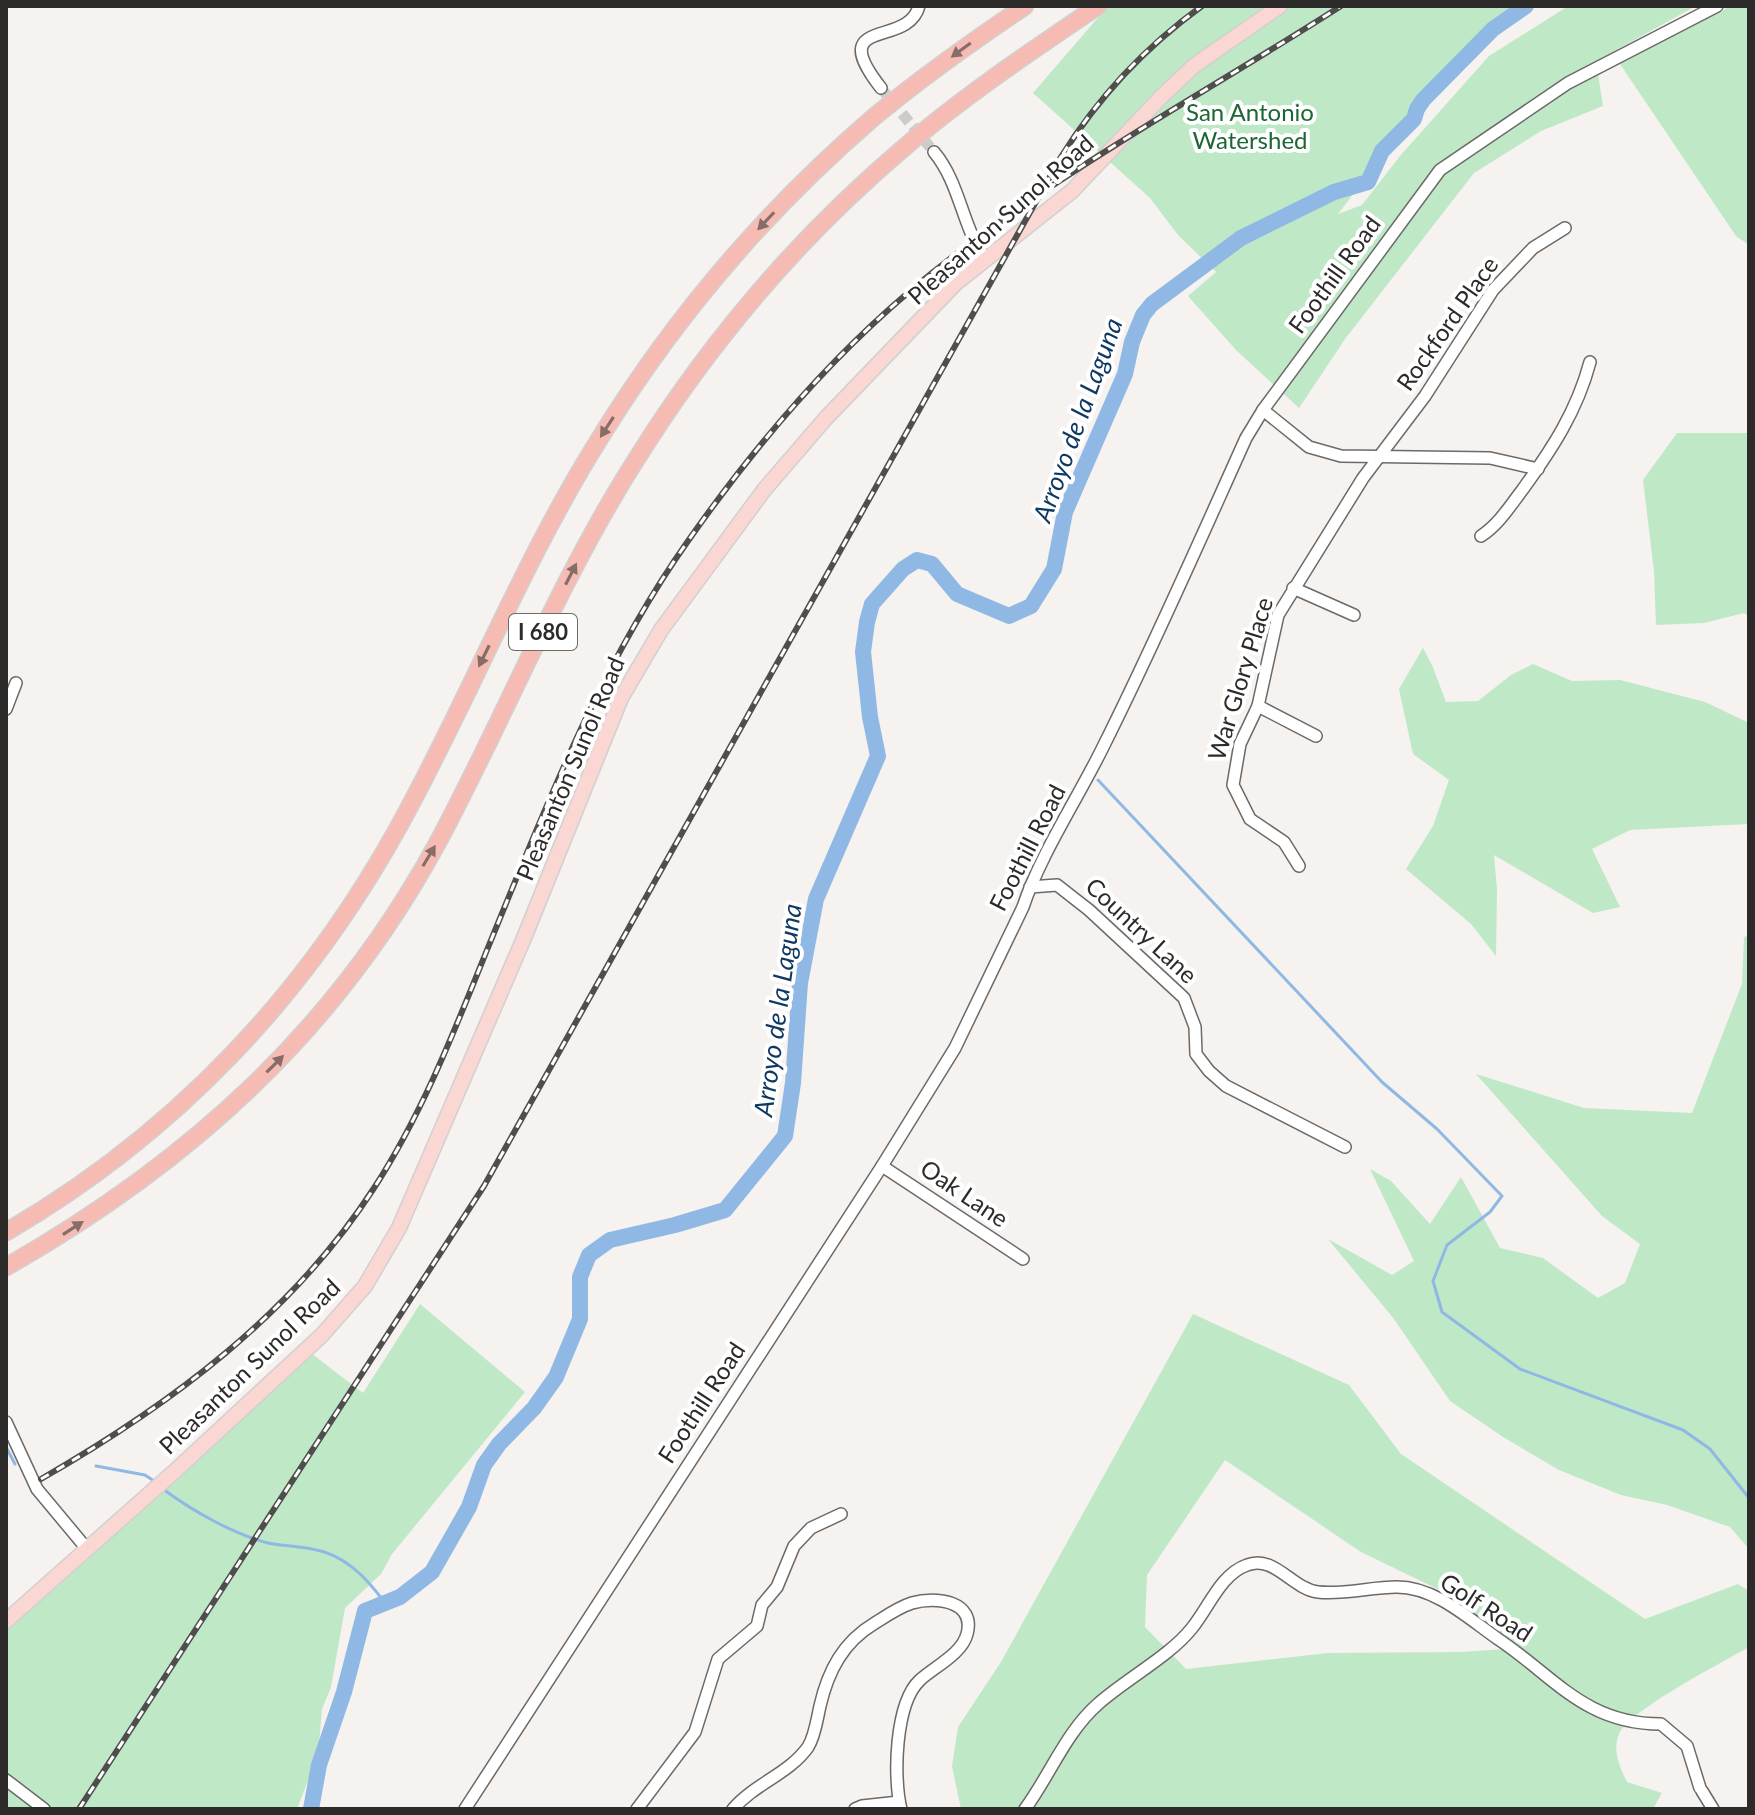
<svg xmlns="http://www.w3.org/2000/svg" width="1755" height="1815" font-family="Lato,sans-serif">
<style>
.green{fill:#bfe8c7;fill-rule:evenodd}
.lines{fill:none;stroke-linecap:round;stroke-linejoin:round}
.stream{stroke:#90b8e4;stroke-width:3}
.river{stroke:#90b8e4;stroke-width:16}
.minor-tunnel{stroke:#cdcac8;stroke-width:11;stroke-dasharray:11 5.5;stroke-linecap:butt}
.minor-casing{stroke:#6c6967;stroke-width:14}
.major-casing{stroke:#d1d0d0;stroke-width:17}
.highway-casing{stroke:#d1d0d0;stroke-width:19}
.minor{stroke:#fff;stroke-width:11}
.major{stroke:#fad7d2;stroke-width:14}
.highway{stroke:#f6bcb4;stroke-width:16}
.rail-casing{stroke:#4f4e4c;stroke-width:6}
.rail{stroke:#fff;stroke-width:3;stroke-dasharray:9;stroke-linecap:butt}
.oneway{fill:#876c68}
.labels{text-anchor:middle;stroke-width:8;stroke-linejoin:round;paint-order:stroke}
.shield{fill:#fff;stroke:#6b6b6a;stroke-width:2}
.shield-label{font-size:22px;font-weight:bold;fill:#2c2b2a}
.park-label{font-size:24px;fill:#1d6735;stroke:#fff}
.street-label{font-size:24px;fill:#2c2b2a;stroke:#fff}
.water-label{font-size:26px;font-style:italic;fill:#0e3962;stroke:#fff}
</style>
<rect width="100%" height="100%" fill="#f5f2ef"/>
<g class="green">
<path d="M1108 6H1536L1460 54 1338 214 1362 205 1400 156 1489 56 1565 8 1696 6 1596 61 1603 106 1541 131 1474 173 1345 339 1299 408 1236 350 1188 296 1216 272 1178 235 1150 198 1033 93Z"/>
<path d="M1731 6H1749V245L1736 236 1620 64Z"/>
<path d="M1677 433H1749V616L1744 613 1704 623 1656 625 1654 571 1643 480Z"/>
<path d="M1423 648 1432 665 1446 702 1478 701 1511 675 1533 664 1572 681 1620 680 1705 702 1749 723V824L1630 830 1592 849 1620 907 1593 913 1494 855 1497 889 1496 956 1471 924 1406 869 1433 826 1449 780 1413 754 1399 689Z"/>
<path d="M1749 935V1549L1730 1527 1667 1505 1621 1495 1559 1470 1503 1437 1450 1401 1394 1319 1328 1239 1392 1275 1414 1261 1370 1169 1391 1181 1430 1224 1461 1177 1500 1248 1543 1258 1598 1298 1625 1283 1640 1244 1602 1216 1476 1074 1584 1108 1692 1113 1742 984 1744 937Z"/>
<path d="M420 1304 525 1392 392 1554 381 1574 345 1608 331 1687 322 1709 318 1755 297 1809H6V1613L81 1549 303 1347 363 1393Z"/>
<path d="M1193 1314 1349 1385 1401 1454 1645 1619 1738 1584 1749 1591V1647C1723 1662 1628 1711 1619 1734 1612 1751 1620 1767 1627 1782L1662 1793 1653 1809H961L952 1766 958 1727 1001 1662ZM1225 1460 1361 1552 1450 1595 1522 1648 1461 1652 1328 1653 1186 1669 1145 1627 1147 1575Z"/>
</g>
<g class="lines">
<g class="stream">
<path d="M1098 780 1382 1082 1437 1129 1502 1196 1490 1212 1447 1245 1433 1281 1442 1312 1520 1369 1683 1430 1710 1449 1749 1498"/>
<path d="M6 1447 15 1464"/>
<path d="M96 1466 145 1475 154 1481"/>
<path d="M163 1489C191 1510 233 1534 268 1543 282 1546 297 1546 312 1549 344 1554 366 1577 385 1603"/>
</g>
<path class="river" d="M311 1809 319 1765 344 1692 365 1611 400 1597 432 1572 469 1507 484 1465 499 1444 534 1408 556 1377 580 1319V1277L589 1255 610 1240 675 1225 725 1210 785 1136 793 1083 800 983 816 899 878 756 870 717 863 652 867 622 872 604 903 569 917 560 932 564 957 594 1009 616 1031 606 1054 569 1065 512 1125 374 1132 342 1143 315 1152 304 1241 238 1334 192 1368 182 1382 151 1414 119 1417 109 1423 100 1493 29 1526 6"/>
<path class="minor-tunnel" d="M881 88 934 152"/>
<defs>
<g id="minor">
<path d="M881 88C824 15 908 49 919 6"/>
<path d="M934 152C960 183 962 226 985 259"/>
<path d="M1263 410 1309 447 1341 456 1490 458 1538 469"/>
<path d="M1481 536C1499 524 1510 506 1523 489 1552 449 1577 411 1590 362"/>
<path d="M1293 588 1354 615"/>
<path d="M1258 706 1316 736"/>
<path d="M6 709 16 683"/>
<path d="M1299 866 1284 842 1250 819 1233 785 1240 744 1258 706 1278 615 1363 478 1425 396 1493 290 1533 248 1565 228"/>
<path d="M1030 887 1057 885 1089 910 1184 998 1195 1027 1196 1054 1209 1071 1226 1086 1345 1147"/>
<path d="M882 1166 1023 1259"/>
<path d="M6 1422 37 1489 87 1549"/>
<path d="M6 1780 44 1809"/>
<path d="M1702 1791 1713 1809"/>
<path d="M465 1809 882 1166 955 1048 1023 907C1041 853 1080 795 1105 743 1155 643 1200 540 1246 438L1263 410 1440 170 1568 83 1717 6"/>
<path d="M637 1809 695 1732 718 1659 757 1626 762 1605 777 1587 794 1546 811 1528 841 1514"/>
<path d="M733 1809C754 1784 789 1774 808 1747 815 1736 817 1719 820 1706 828 1671 843 1642 875 1623 886 1616 899 1607 912 1603 936 1596 976 1601 967 1634 962 1654 934 1667 920 1680 895 1703 893 1778 901 1809"/>
<path d="M855 1809 862 1806 899 1802"/>
<path d="M1025 1809C1050 1775 1066 1732 1098 1704 1126 1679 1170 1656 1192 1628 1209 1607 1221 1574 1247 1565 1274 1554 1292 1589 1318 1592 1343 1595 1371 1587 1397 1587 1435 1587 1468 1618 1498 1639 1555 1677 1585 1724 1661 1724L1687 1746 1700 1788"/>
</g>
<path id="major" d="M6 1621 175 1471 322 1335 365 1286 399 1228 524 938 621 698 661 630 764 490 826 418 956 283 1072 191 1162 96 1195 65 1280 6"/>
<g id="highway">
<path d="M6 1232C173 1135 304 997 398 828 469 700 522 562 600 438 674 318 767 209 874 117 922 77 973 41 1025 6"/>
<path d="M6 1267C190 1162 336 1030 438 842 505 717 558 583 634 463 706 347 795 241 899 152 961 98 1030 52 1098 6"/>
</g>
</defs>
<use href="#minor" class="minor-casing"/>
<use href="#major" class="major-casing"/>
<use href="#highway" class="highway-casing"/>
<use href="#minor" class="minor"/>
<use href="#major" class="major"/>
<use href="#highway" class="highway"/>
<defs>
<g id="rail">
<path d="M41 1479C170 1405 292 1315 374 1188 422 1114 454 1032 487 950 545 809 599 667 688 541 751 451 825 363 910 291 1042 180 1196 99 1341 6"/>
<path d="M79 1809 484 1186 1061 157C1099 96 1144 48 1202 6"/>
</g>
</defs>
<use href="#rail" class="rail-casing"/>
<use href="#rail" class="rail"/>
</g>
<defs><path id="oneway-solid" d="M-6-.8H1V-3.2L6.5 0L1 3.2V.8H-6Z" transform="scale(2)"/></defs>
<g class="oneway">
<use href="#oneway-solid" transform="translate(961 50) rotate(144)"/>
<use href="#oneway-solid" transform="translate(766 221) rotate(133)"/>
<use href="#oneway-solid" transform="translate(607 427) rotate(123)"/>
<use href="#oneway-solid" transform="translate(571 574) rotate(-63)"/>
<use href="#oneway-solid" transform="translate(484 656) rotate(116)"/>
<use href="#oneway-solid" transform="translate(429 856) rotate(-59)"/>
<use href="#oneway-solid" transform="translate(275 1064) rotate(-45)"/>
<use href="#oneway-solid" transform="translate(73 1228) rotate(-33)"/>
</g>
<g class="labels">
<rect class="shield" x="509" y="614" width="68" height="36" rx="6"/>
<g class="shield-label">
<text x="543" y="640">I 680</text>
</g>
<g class="park-label">
<text x="1250" y="121">San Antonio<tspan x="1250" dy="28">Watershed</tspan></text>
</g>
<g class="street-label">
<text transform="translate(1001 220) rotate(-42)" y="8">Pleasanton Sunol Road</text>
<text transform="translate(1335 275) rotate(-54)" y="8">Foothill Road</text>
<text transform="translate(1448 324) rotate(-55)" y="8">Rockford Place</text>
<text transform="translate(1241 679) rotate(-73)" y="8">War Glory Place</text>
<text transform="translate(571 769) rotate(-67)" y="8">Pleasanton Sunol Road</text>
<text transform="translate(1028 848) rotate(-63)" y="8">Foothill Road</text>
<text transform="translate(1141 931) rotate(43)" y="8">Country Lane</text>
<text transform="translate(964 1194) rotate(34)" y="8">Oak Lane</text>
<text transform="translate(250 1367) rotate(-44)" y="8">Pleasanton Sunol Road</text>
<text transform="translate(702 1403) rotate(-57)" y="8">Foothill Road</text>
<text transform="translate(1486 1608) rotate(33)" y="8">Golf Road</text>
</g>
<g class="water-label">
<text transform="translate(1078 420) rotate(-70)" y="9">Arroyo de la Laguna</text>
<text transform="translate(778 1010) rotate(-82)" y="9">Arroyo de la Laguna</text>
</g>
</g>
<rect width="1755" height="1815" fill="none" stroke="#2c2b2a" stroke-width="16"/>
</svg>
